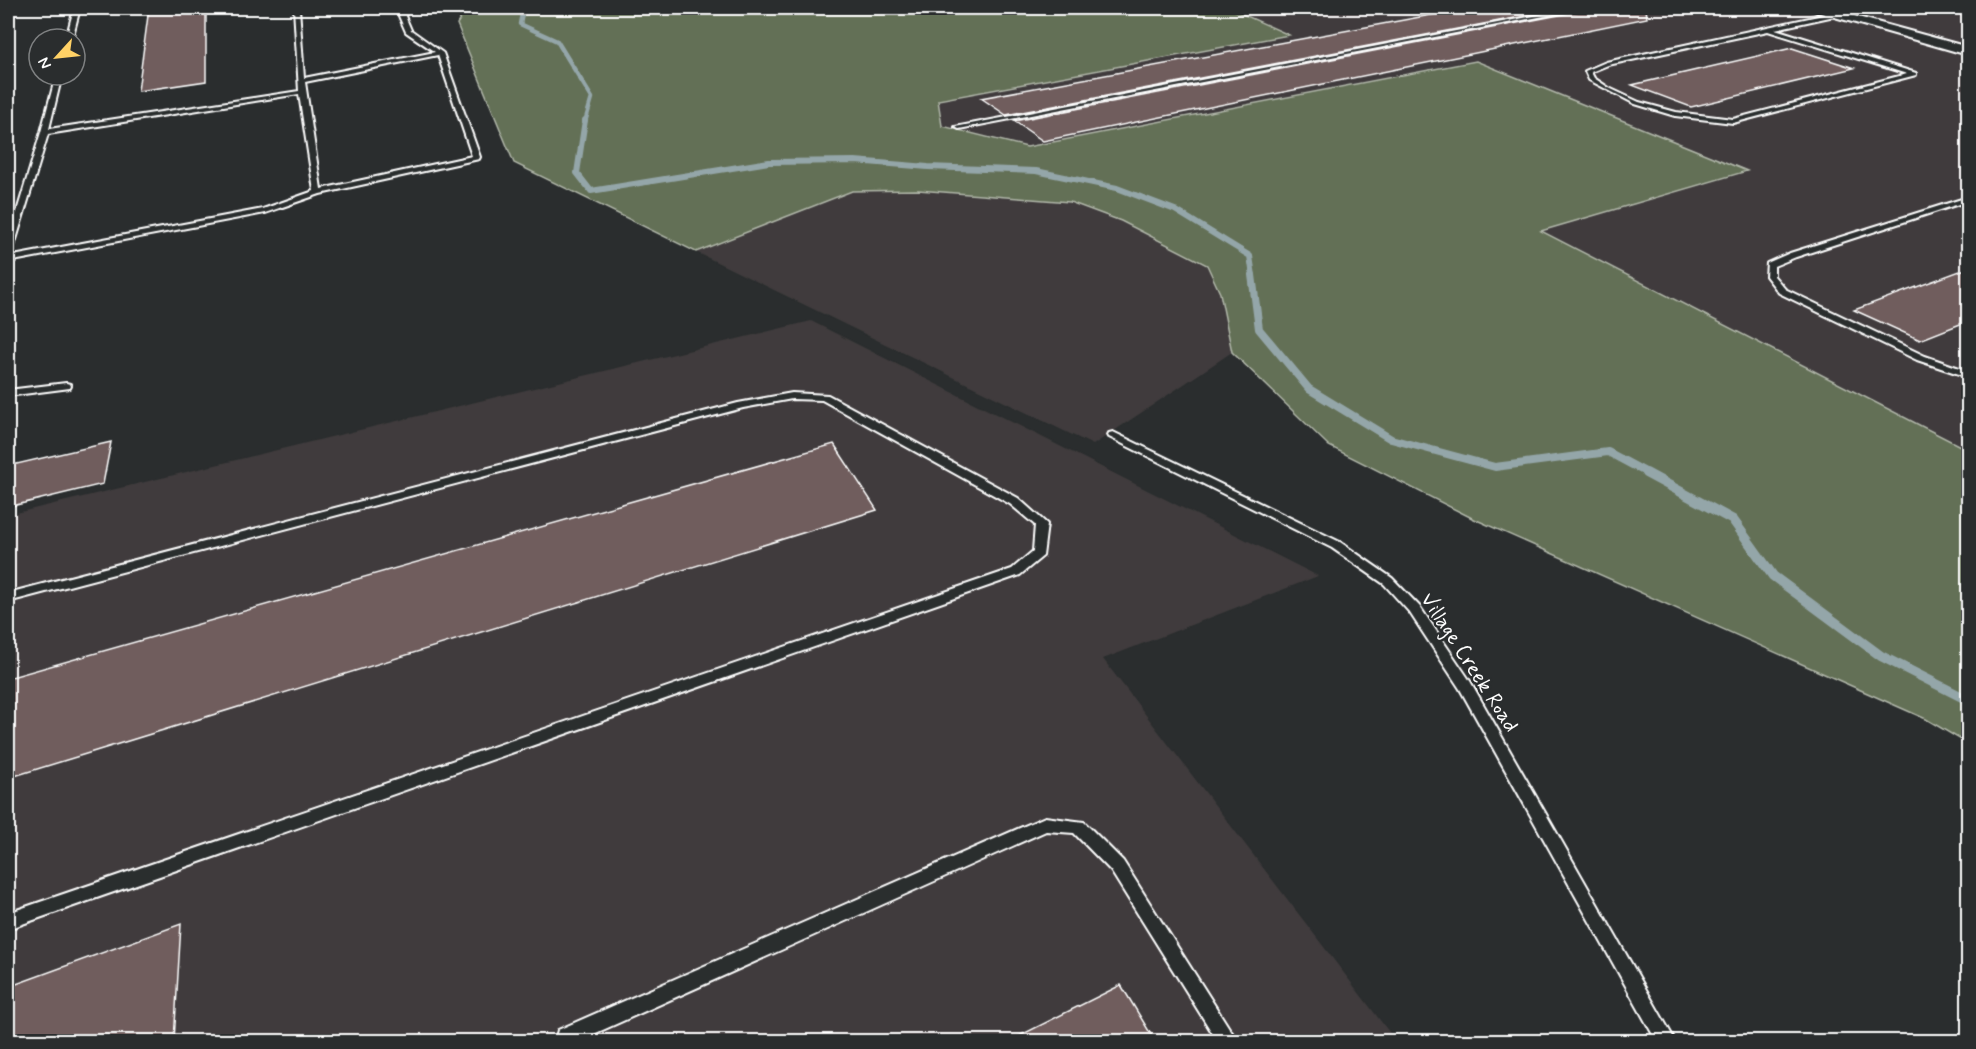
<svg xmlns="http://www.w3.org/2000/svg" width="1976" height="1049" font-family="Mynerve,sans-serif">
<style>
.built{fill:#3f3b3c}
.green{fill:#636f56;stroke:#b1b7aa;stroke-width:1.5}
.lines{fill:none;stroke-linecap:round;stroke-linejoin:round}
.stream-far3{stroke:#94a6a9;stroke-width:4.5}
.stream-far2{stroke:#94a6a9;stroke-width:6}
.stream-far1{stroke:#94a6a9;stroke-width:8}
.stream{stroke:#94a6a9;stroke-width:10}
.building{fill:#705d5d;stroke:#fff;stroke-width:1.5}
.lane-casing{stroke:#fff;stroke-width:4}
.street-casing{stroke:#fff;stroke-width:4}
.lane{fill:#2a2d2e;fill-rule:evenodd}
.street{fill:#2a2d2e;fill-rule:evenodd}
.labels{text-anchor:middle;stroke-width:4.5;stroke-linejoin:round;paint-order:stroke}
.street-label{font-size:21px;fill:#fff;stroke:#2a2d2e}
</style>
<rect width="100%" height="100%" fill="#2a2d2e"/>
<filter id="ink" filterUnits="userSpaceOnUse"><feTurbulence type="fractalNoise" baseFrequency=".0167" numOctaves="2"/><feDisplacementMap in="SourceGraphic" scale="12" xChannelSelector="R" yChannelSelector="G"/><feConvolveMatrix kernelMatrix="1 2 1 2 8 2 1 2 1" color-interpolation-filters="sRGB"/></filter>
<g filter="url(#ink)">
<g class="built">
<path d="M1229 8H1968V450L1540 231 1746 171 1476 61 1027 147 942 126 938 100 1288 35Z"/>
<path d="M918 190 1070 202 1121 221 1207 265 1220 293 1232 352 1093 445 696 252 852 191Z"/>
<path d="M811 321 1318 576 1103 659 1396 1041H8V515Z"/>
</g>
<path class="green" d="M467 8H1229L1289 35 938 100 942 126 1027 147 1476 61 1747 171 1541 231 1968 450V744L1926 719 1472 518 1329 446 1232 352 1220 293 1207 265 1121 221 1070 202 918 190 852 191 696 252 514 163 457 24Z"/>
<g class="lines">
<path class="stream-far3" d="M526 8 523 9 520 24 557 41 592 98 585 122"/>
<path class="stream-far2" d="M585 120 577 173 591 191 769 162 855 161 928 167 1036 171 1117 188 1175 210 1250 256 1253 276"/>
<path class="stream-far1" d="M1252 275 1259 329 1309 389 1391 439 1495 467 1608 452 1649 474"/>
<path class="stream" d="M1646 473 1733 520 1773 576 1881 656 1968 700"/>
</g>
<g class="building">
<path d="M149 8H206V81L138 91Z"/>
<path d="M1469 8H1567L1006 115 981 98Z"/>
<path d="M1587 8H1646L1647 18 1043 141 1014 121 1585 10Z"/>
<path d="M1792 48 1854 68 1691 107 1632 85Z"/>
<path d="M1968 268V321L1920 340 1854 310Z"/>
<path d="M111 442 103 484 8 507V466Z"/>
<path d="M834 444 877 510 8 778V678Z"/>
<path d="M181 924 174 1041H8V987Z"/>
<path d="M1121 985 1155 1041H1009Z"/>
</g>
<g class="lines">
<defs>
<g id="lane">
<path d="M74 8H80L72 39H66Z"/>
<path d="M294 8H299L304 78 435 52 406 32 399 16 405 8H409L405 16 411 30 443 53 480 157 479 159 320 194 265 213 8 262V257L263 209 314 191 299 94 48 134 12 253 8 255V241L41 132 56 75H62L49 129 299 91ZM438 55 472 156 321 189 305 82Z"/>
<path d="M1576 8H1585L959 129 955 127Z"/>
<path d="M1837 12 1839 15 1775 29 1916 73V75L1733 123 1675 116 1635 104 1589 80 1585 71 1606 62ZM1768 31 1907 74 1733 119 1676 112 1639 102 1609 88 1594 78 1591 72 1608 65Z"/>
<path d="M1968 197V201L1796 257 1774 266V276L1785 289 1925 356 1968 371V377L1917 360 1779 293 1766 276 1767 263 1790 253Z"/>
<path d="M66 383 70 384 71 386 70 388 8 396V390Z"/>
<path d="M792 393 828 395 1018 498 1047 524 1043 556 1020 575 8 929V913L1012 569 1033 551 1035 525 1010 504 822 400 792 399 743 408 8 602V593L738 403Z"/>
<path d="M1113 432 1340 542 1392 578 1420 607 1470 681 1676 1042H1657L1460 689 1410 613 1384 584 1332 548 1109 437 1108 435 1109 433Z"/>
<path d="M1045 817 1084 822 1123 861 1238 1042H1218L1111 871 1074 833 1046 831 576 1042H558L556 1037 558 1030Z"/>
</g>
<path id="street" d="M1808 8H1825L1968 47V55L1810 10Z"/>
</defs>
<use href="#lane" class="lane-casing"/>
<use href="#street" class="street-casing"/>
<use href="#lane" class="lane"/>
<use href="#street" class="street"/>
</g>
</g>
<g class="labels">
<g class="street-label">
<text transform="translate(1470 662) rotate(57)" y="7">Village Creek Road</text>
</g>
</g>
<rect width="1976" height="1049" fill="none" stroke="#2a2d2e" stroke-width="30"/>
<rect x="15" y="15" width="1946" height="1019" fill="none" stroke="#fff" stroke-width="2" filter="url(#ink)"/>
<g transform="translate(57 57) rotate(243)"><circle r="28" fill="#2a2d2e" stroke="#7f8182" stroke-width="1.5"/>
<path d="M0-4.5L10 22L0 15L-10 22Z" fill="#ffd166"/>
<text y="-9" font-size="16" font-weight="bold" text-anchor="middle" fill="#ffffff">N</text>
</g>
</svg>
